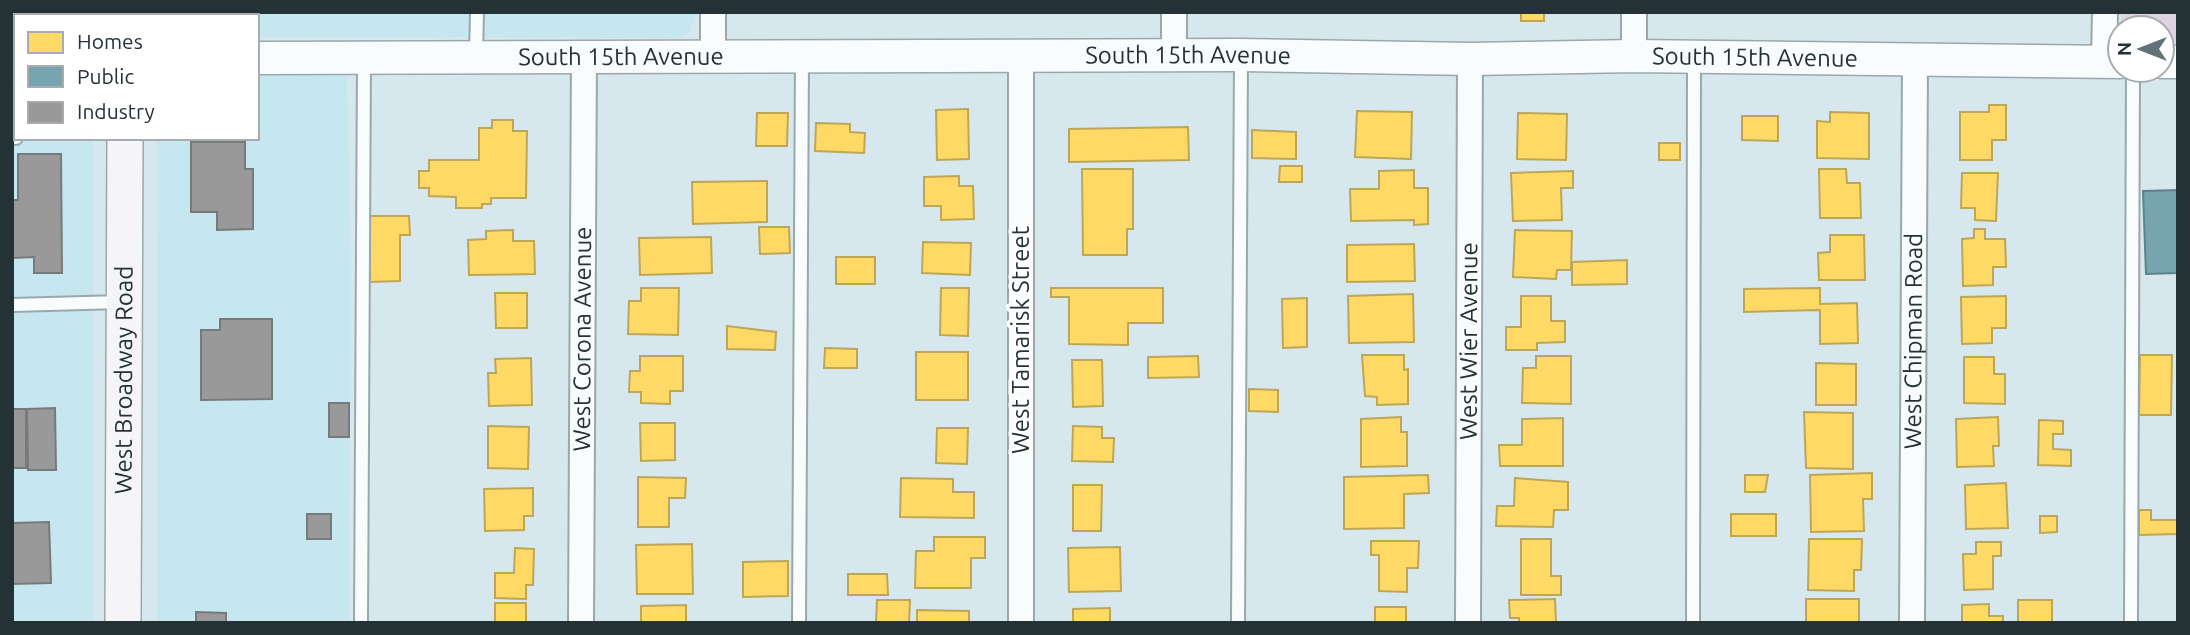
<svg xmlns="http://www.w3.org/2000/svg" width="2190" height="635" font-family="Ubuntu,sans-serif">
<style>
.built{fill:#c6e6f0}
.green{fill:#e0d3e1}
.homes{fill:#ffd966;stroke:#bda757;stroke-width:2}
.public{fill:#76a5af;stroke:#5d828a;stroke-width:2}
.industry{fill:#999;stroke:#767a7b;stroke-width:2}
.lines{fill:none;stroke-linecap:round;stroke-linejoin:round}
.service-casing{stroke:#9aa8ac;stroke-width:16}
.minor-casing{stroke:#9aa8ac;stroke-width:28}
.tertiary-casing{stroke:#9aa8ac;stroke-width:35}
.secondary-casing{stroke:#9aa8ac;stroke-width:38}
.service{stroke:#f9fcfc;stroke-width:12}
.minor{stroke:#f9fcfc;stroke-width:24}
.tertiary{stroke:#f9fcfc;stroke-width:32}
.secondary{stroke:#f5f4f6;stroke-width:35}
.labels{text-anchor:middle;stroke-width:7;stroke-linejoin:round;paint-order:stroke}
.street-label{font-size:24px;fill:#243235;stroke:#fff}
</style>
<rect width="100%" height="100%" fill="#d6e8ee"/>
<g class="built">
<path d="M12 12H93V16H16V138H93V623H12Z"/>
<path d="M161 12H696V14L689 32 681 38 257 37V16H163Z"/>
<path d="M347 74 351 284 349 623H157L158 138H257V75Z"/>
</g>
<path class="green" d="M2121 12H2178V42H2162V28H2122Z"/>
<g class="homes">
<path d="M1505 12H1559L1544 13V21H1521V13Z"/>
<path d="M1989 105H2006V140H1992V160H1960V112H1989Z"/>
<path d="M968 109 969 159 937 160 936 110Z"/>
<path d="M1357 111 1412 112 1411 159 1355 157Z"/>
<path d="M1830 112 1869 113V159L1817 158V121L1830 122Z"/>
<path d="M757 113H788L787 146H756Z"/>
<path d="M1518 113 1567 114 1566 160 1517 159Z"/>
<path d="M1742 116H1778V141L1742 140Z"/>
<path d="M492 120H513V131H527L526 198H491V204H482V208H456V197L429 196V188H419V171H429V160H479V128H492Z"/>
<path d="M816 123 850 124V132L865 133 864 153 815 151Z"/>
<path d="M1188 127 1189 160 1069 162V129Z"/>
<path d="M1252 130 1296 132V159L1252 158Z"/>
<rect x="1659" y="143" width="21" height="17"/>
<path d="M1280 166H1302V182H1279Z"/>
<path d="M1082 169H1133V229H1127V255H1083Z"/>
<path d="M1819 169H1846L1847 183H1860L1861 218H1820Z"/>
<path d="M1414 170V188H1428V224L1414 225V220L1351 221 1350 189H1379V171Z"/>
<path d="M1573 171V188H1561L1562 220 1513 221 1511 173Z"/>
<path d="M1962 173H1998L1996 221 1975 220V208H1961Z"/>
<path d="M959 176V186H973L974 219 941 220V206H924V177Z"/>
<path d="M767 181V222L693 224 692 182Z"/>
<path d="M369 216H409L410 235H400V281L370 282Z"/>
<path d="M759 227H789L790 253 760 254Z"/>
<path d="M1974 229H1985V239H2005L2006 267H1993V285L1963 286 1962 239 1974 238Z"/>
<path d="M513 230V241H534L535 274 469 275 468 240 486 239V231Z"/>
<path d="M1515 230 1572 231 1571 270H1557L1556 279 1513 277Z"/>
<path d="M1830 235H1864L1865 280H1819L1818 253 1830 252Z"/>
<path d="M711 237 712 273 640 275 639 238Z"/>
<path d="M923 242 971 243 970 275 922 273Z"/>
<path d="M1414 244 1415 281 1347 282V245Z"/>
<rect x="836" y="257" width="39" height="27"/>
<path d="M1627 260V284L1572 285V262Z"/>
<path d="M641 288H679L678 335 628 334 629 301H641Z"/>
<path d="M941 288H969L968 336 940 335Z"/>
<path d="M1051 288H1163V323H1128V345L1069 344V297H1051Z"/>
<path d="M1820 288V304L1857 303 1858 343 1820 344V310L1744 312V289Z"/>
<path d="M495 293H527V328H496Z"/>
<path d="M1413 294 1414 342 1349 343 1348 296Z"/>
<path d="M1521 296H1551V321H1565V342L1537 343V350H1506V327H1521Z"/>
<path d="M2006 296V328H1992V343L1962 344 1961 297Z"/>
<path d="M1307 298V347L1283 348 1282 299Z"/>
<path d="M727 326 776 332 775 350 727 349Z"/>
<path d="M825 348 857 349V368H824Z"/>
<rect x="916" y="352" width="52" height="48"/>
<path d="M1362 355H1404V370L1408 369V404L1377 405V397L1365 396Z"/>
<path d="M2140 355H2172L2171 415H2139Z"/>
<path d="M640 356H683V391H670V404L641 403V392H629L630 371H640Z"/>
<path d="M1198 356 1199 377 1148 378V357Z"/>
<path d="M1536 356H1571V404L1522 403 1523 368H1536Z"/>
<path d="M1964 357H1994V374H2005V404L1964 403Z"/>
<path d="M531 358 532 405 489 406 488 373H496L495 359Z"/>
<path d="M1072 360H1102L1103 406 1073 407Z"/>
<path d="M1816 363 1856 364V405H1816Z"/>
<path d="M1249 389 1278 390V412L1249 411Z"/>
<path d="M1804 412 1853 413V469L1806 468Z"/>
<path d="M1401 417V432H1407V466L1361 467V419Z"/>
<path d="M1998 417 1999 446H1993L1994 466 1957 467 1956 419Z"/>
<path d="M1563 418V466H1500L1499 445H1522V419Z"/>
<path d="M2039 420 2063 421V434H2053V449L2071 450V466L2038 465Z"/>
<path d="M640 423H675V460L641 461Z"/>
<path d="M488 426 529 427 528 469 488 468Z"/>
<path d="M1073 426 1102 427V438H1114L1113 462 1072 461Z"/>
<path d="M937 428H968L967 464 936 463Z"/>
<path d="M1872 473V499H1863L1864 531 1811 532 1810 475Z"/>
<path d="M1428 475 1429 493 1404 494V528L1344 529V477Z"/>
<path d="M1745 475H1768L1765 492H1745Z"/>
<path d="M638 477 686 478 685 498H669V527H638Z"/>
<path d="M901 478 953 479V492H974V518L900 517Z"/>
<path d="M1515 478 1568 482V510H1554L1553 527 1496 526 1497 506H1514Z"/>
<path d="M2006 483 2008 528 1966 529 1965 485Z"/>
<path d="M1073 485H1102L1101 531H1073Z"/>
<path d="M533 488V516H524V530L485 531 484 489Z"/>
<path d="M2139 510H2151V520H2178V534L2139 535Z"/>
<rect x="1731" y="514" width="45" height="22"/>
<path d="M2040 516H2057V532L2040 533Z"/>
<path d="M934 537H985V558H971V588H915L916 551H934Z"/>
<path d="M1521 539H1551V576H1561V595H1521Z"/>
<path d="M1809 539H1862L1861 570H1854V591L1808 590Z"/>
<path d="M1371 541H1419L1418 568H1407V592L1379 591V555H1371Z"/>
<path d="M1976 542H2001V556H1993V589L1964 590 1963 554H1976Z"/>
<path d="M692 544 693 594H637L636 545Z"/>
<path d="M1120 547 1121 591 1069 592 1068 548Z"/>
<path d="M515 548 534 549 533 585H526V599L495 598V573H514Z"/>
<path d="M788 561V596L743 597V562Z"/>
<path d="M848 574H887L888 595H848Z"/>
<path d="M1555 599 1556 623H1519V618H1510L1509 600Z"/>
<rect x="1806" y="599" width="53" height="24"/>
<path d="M877 600H910L909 622H876Z"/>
<rect x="2018" y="600" width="34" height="23"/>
<rect x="495" y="603" width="31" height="20"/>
<path d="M1989 604V616H2003V623H1962V605Z"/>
<path d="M686 605V623H641V606Z"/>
<rect x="1375" y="607" width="31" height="16"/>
<path d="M1110 608V623H1073V609Z"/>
<path d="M917 610 969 611V623H917Z"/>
</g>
<path class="public" d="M2178 190V273L2146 274 2143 191Z"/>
<g class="industry">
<path d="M191 142H245V169H253V229L217 230V212H191Z"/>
<path d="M18 154H61L62 273H34V257L12 258V200H18Z"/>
<path d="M220 319H272V399L201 400V330H220Z"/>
<rect x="329" y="403" width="20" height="34"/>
<path d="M55 408 56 470H28L27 409Z"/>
<rect x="12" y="409" width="14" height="59"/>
<rect x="307" y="514" width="24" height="25"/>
<path d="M49 522 51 583 12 584V523Z"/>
<path d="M196 612 226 613V623H196Z"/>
</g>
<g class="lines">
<defs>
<g id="service">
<path d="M476 56 477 12"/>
<path d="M12 61H16"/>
<path d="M12 138H16"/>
<path d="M12 305 121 302"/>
<path d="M361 623 364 60"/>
<path d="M799 623 802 56"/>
<path d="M1238 623 1241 56"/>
<path d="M1693 623 1694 58"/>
<path d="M2131 623 2133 70"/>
</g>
<g id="minor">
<path d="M1174 12V56"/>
<path d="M713 55V12"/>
<path d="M1634 56V12"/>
<path d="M2104 62 2105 12"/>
<path id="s1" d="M581 623 584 56"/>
<path d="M1021 623V57"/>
<path id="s2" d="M1468 623 1470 59"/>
<path id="s3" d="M1912 623 1915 60"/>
</g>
<g id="tertiary">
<path id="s4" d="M257 58 1241 55 1470 59 1634 56 2120 62"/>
<path d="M2162 62H2178"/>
</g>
<g id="secondary">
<path d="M126 16V12"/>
<path id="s5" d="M123 623 125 138"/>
</g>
</defs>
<use href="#service" class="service-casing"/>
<use href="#minor" class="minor-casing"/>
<use href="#tertiary" class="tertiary-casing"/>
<use href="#secondary" class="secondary-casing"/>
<use href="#service" class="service"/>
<use href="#minor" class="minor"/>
<use href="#tertiary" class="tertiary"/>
<use href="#secondary" class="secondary"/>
</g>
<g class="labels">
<g class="street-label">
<text dy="8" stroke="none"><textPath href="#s4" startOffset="364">South 15th Avenue</textPath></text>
<text dy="8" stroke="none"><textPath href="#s4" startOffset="931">South 15th Avenue</textPath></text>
<text dy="8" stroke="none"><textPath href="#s4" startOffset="1498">South 15th Avenue</textPath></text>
<text dy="8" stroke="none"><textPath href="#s1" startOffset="284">West Corona Avenue</textPath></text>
<text transform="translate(1021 340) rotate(-90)" y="8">West Tamarisk Street</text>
<text dy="8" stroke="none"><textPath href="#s2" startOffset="282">West Wier Avenue</textPath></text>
<text dy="8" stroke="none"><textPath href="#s3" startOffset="282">West Chipman Road</textPath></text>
<text dy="8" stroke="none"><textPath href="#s5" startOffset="243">West Broadway Road</textPath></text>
</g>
</g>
<rect width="2190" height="635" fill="none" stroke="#243235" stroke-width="28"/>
<rect x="14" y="14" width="245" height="126" fill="#ffffff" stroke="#a7adae" stroke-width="2"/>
<rect x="28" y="32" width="35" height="21" fill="#ffd966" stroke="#a7adae" stroke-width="2"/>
<text x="77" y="49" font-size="21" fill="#243235">Homes</text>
<rect x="28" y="66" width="35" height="21" fill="#76a5af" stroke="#a7adae" stroke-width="2"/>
<text x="77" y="84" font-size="21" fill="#243235">Public</text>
<rect x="28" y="102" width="35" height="21" fill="#999999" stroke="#a7adae" stroke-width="2"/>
<text x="77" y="119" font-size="21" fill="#243235">Industry</text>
<g transform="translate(2141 49) rotate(270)"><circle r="33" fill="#ffffff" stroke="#a7adae" stroke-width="2"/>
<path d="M0-5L12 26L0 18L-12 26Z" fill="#627276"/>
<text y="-10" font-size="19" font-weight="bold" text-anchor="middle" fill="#243235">N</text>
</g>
</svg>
